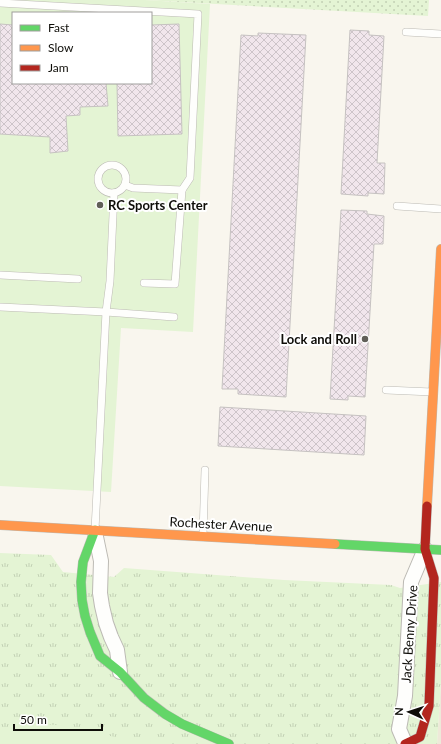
<svg xmlns="http://www.w3.org/2000/svg" width="441" height="744" font-family="Lato,sans-serif">
<style>
.built{fill:#eee9d9}
.grass{fill:url(#grass-dots)}
.park{fill:url(#park-tufts)}
.pitch{fill:#e4f4d4;fill-rule:evenodd}
.building{fill:url(#building-cross-hatch);stroke:#c6c2c1}
.lines{fill:none;stroke-linecap:round;stroke-linejoin:round}
.lane-casing{stroke:#bcbab4;stroke-width:8}
.street-casing{stroke:#bcbab4;stroke-width:16}
.fast-casing{stroke:#bcbab4;stroke-width:10}
.slow-casing{stroke:#bcbab4;stroke-width:10}
.jam-casing{stroke:#bcbab4;stroke-width:10}
.lane{stroke:#fefefc;stroke-width:7}
.street{stroke:#fefefc;stroke-width:14}
.fast{stroke:#63d668;stroke-width:9}
.slow{stroke:#ff974d;stroke-width:9}
.jam{stroke:#b3261e;stroke-width:9}
.poi-dot{fill:#605f58;stroke:#fff;stroke-width:1.5}
.labels{text-anchor:middle;stroke-width:4;stroke-linejoin:round;paint-order:stroke}
.poi-label{font-size:13px;font-weight:bold;fill:#0e0d08;stroke:#fff;text-anchor:start}
.street-label{font-size:13px;fill:#0e0d08;stroke:#fff}
</style>
<defs>
<pattern id="grass-dots" width="8" height="8" patternUnits="userSpaceOnUse"><rect width="8" height="8" fill="#e4f4d4"/><path d="M2 2h.1M6 6h.1" fill="none" stroke="#c2d0b4" stroke-width="1.8" stroke-linecap="round"/></pattern>
<pattern id="park-tufts" width="24" height="20" patternUnits="userSpaceOnUse"><rect width="24" height="20" fill="#e4f4d4"/><path d="M3 7l-1-3M5 7V3M7 7l1-3M15 17l-1-3M17 17v-4M19 17l1-3" fill="none" stroke="#c2d0b4"/></pattern>
<pattern id="building-cross-hatch" width="8" height="8" patternUnits="userSpaceOnUse"><rect width="8" height="8" fill="#f1e6ec"/><path d="M0 0l8 8M0 8l8-8" fill="none" stroke="#cdc4c9"/></pattern>
</defs>
<rect width="100%" height="100%" fill="#f9f6ee"/>
<path class="built" d="M441 681V744H437Z"/>
<path class="grass" d="M145 0H429L428 16Z"/>
<path class="park" d="M0 553 51 555 63 572 114 577 124 568 284 580 391 585 400 588 441 582V681L437 744H0Z"/>
<g class="pitch">
<path d="M0 0H145L210 4 193 332 121 328 111 492 0 486ZM13 13H151V83H13Z"/>
<path d="M32 724 57 725 125 739 150 738 151 744H0V730L12 726Z"/>
</g>
<g class="building">
<path d="M0 24 13 25V83H106L108 106 80 107V115L66 116 68 151 50 153V137L0 134Z"/>
<path d="M179 24 182 134 118 136 117 83H151V25Z"/>
<path d="M350 30 369 31V35L384 36 377 163H385L384 194 368 193V196L341 194Z"/>
<path d="M258 33 306 35 286 397 238 394V389H222L241 35 258 36Z"/>
<path d="M341 210 367 211V214L384 216 383 244H374L365 397 348 396V400L330 399Z"/>
<path d="M220 407 366 416 364 455 218 446Z"/>
</g>
<g class="lines">
<defs>
<g id="lane">
<path d="M0 3 198 14 190 178 182 190 175 284 144 283"/>
<path d="M406 32 441 34"/>
<circle cx="112" cy="179" r="14"/>
<path d="M125 185 133 188 182 190"/>
<path d="M397 206 441 209"/>
<path d="M0 275 78 279"/>
<path d="M0 307 106 312 174 317"/>
<path d="M386 390 432 392"/>
<path d="M95 530 106 312 110 281 114 193"/>
<path d="M203 535 205 470"/>
</g>
<g id="street">
<path d="M95 532 101 561 100 593 102 606 106 623 111 637 117 650 120 672"/>
<path d="M405 743 399 729 405 696 411 582 425 549"/>
</g>
<g id="fast">
<path d="M95 530 83 562 81 582 82 600 85 616 90 632 100 656 120 672 144 698 165 714 182 724 229 744"/>
<path d="M335 544 441 550"/>
</g>
<g id="slow">
<path d="M427 506 441 249"/>
<path d="M0 525 335 544"/>
</g>
<path id="jam" d="M405 744 420 737 429 706 434 578 425 549 427 506"/>
</defs>
<use href="#lane" class="lane-casing"/>
<use href="#street" class="street-casing"/>
<use href="#fast" class="fast-casing"/>
<use href="#slow" class="slow-casing"/>
<use href="#jam" class="jam-casing"/>
<use href="#lane" class="lane"/>
<use href="#street" class="street"/>
<use href="#fast" class="fast"/>
<use href="#slow" class="slow"/>
<use href="#jam" class="jam"/>
</g>
<g class="poi-dot">
<circle cx="100" cy="205" r="4"/>
<circle cx="365" cy="339" r="4"/>
</g>
<g class="labels">
<g class="poi-label">
<text x="108" y="210">RC Sports Center</text>
<text x="357" y="344" text-anchor="end">Lock and Roll</text>
</g>
<g class="street-label">
<text transform="translate(221 524) rotate(3)" y="5">Rochester Avenue</text>
<text transform="translate(409 634) rotate(-86)" y="5">Jack Benny Drive</text>
</g>
</g>
<rect x="12" y="12" width="140" height="72" fill="#ffffff" stroke="#9f9e9c"/>
<rect x="20" y="25" width="20" height="6" fill="#63d668" stroke="#9f9e9c"/>
<text x="48" y="32" font-size="12" fill="#0e0d08">Fast</text>
<rect x="20" y="45" width="20" height="6" fill="#ff974d" stroke="#9f9e9c"/>
<text x="48" y="52" font-size="12" fill="#0e0d08">Slow</text>
<rect x="20" y="65" width="20" height="6" fill="#b3261e" stroke="#9f9e9c"/>
<text x="48" y="72" font-size="12" fill="#0e0d08">Jam</text>
<g transform="translate(409 712) rotate(273)" stroke="#ffffff" stroke-width="3" paint-order="stroke">
<path d="M0-3L7 15L0 10L-7 15Z" fill="#0e0d08"/>
<text y="-6" font-size="11" font-weight="bold" text-anchor="middle" fill="#0e0d08">N</text>
</g>
<path d="M14 724v6h88v-6" fill="none" stroke="#0e0d08" stroke-width="2"/>
<text x="20" y="724" font-size="12" fill="#0e0d08" stroke="#ffffff" stroke-width="3" paint-order="stroke">50 m</text>
</svg>
